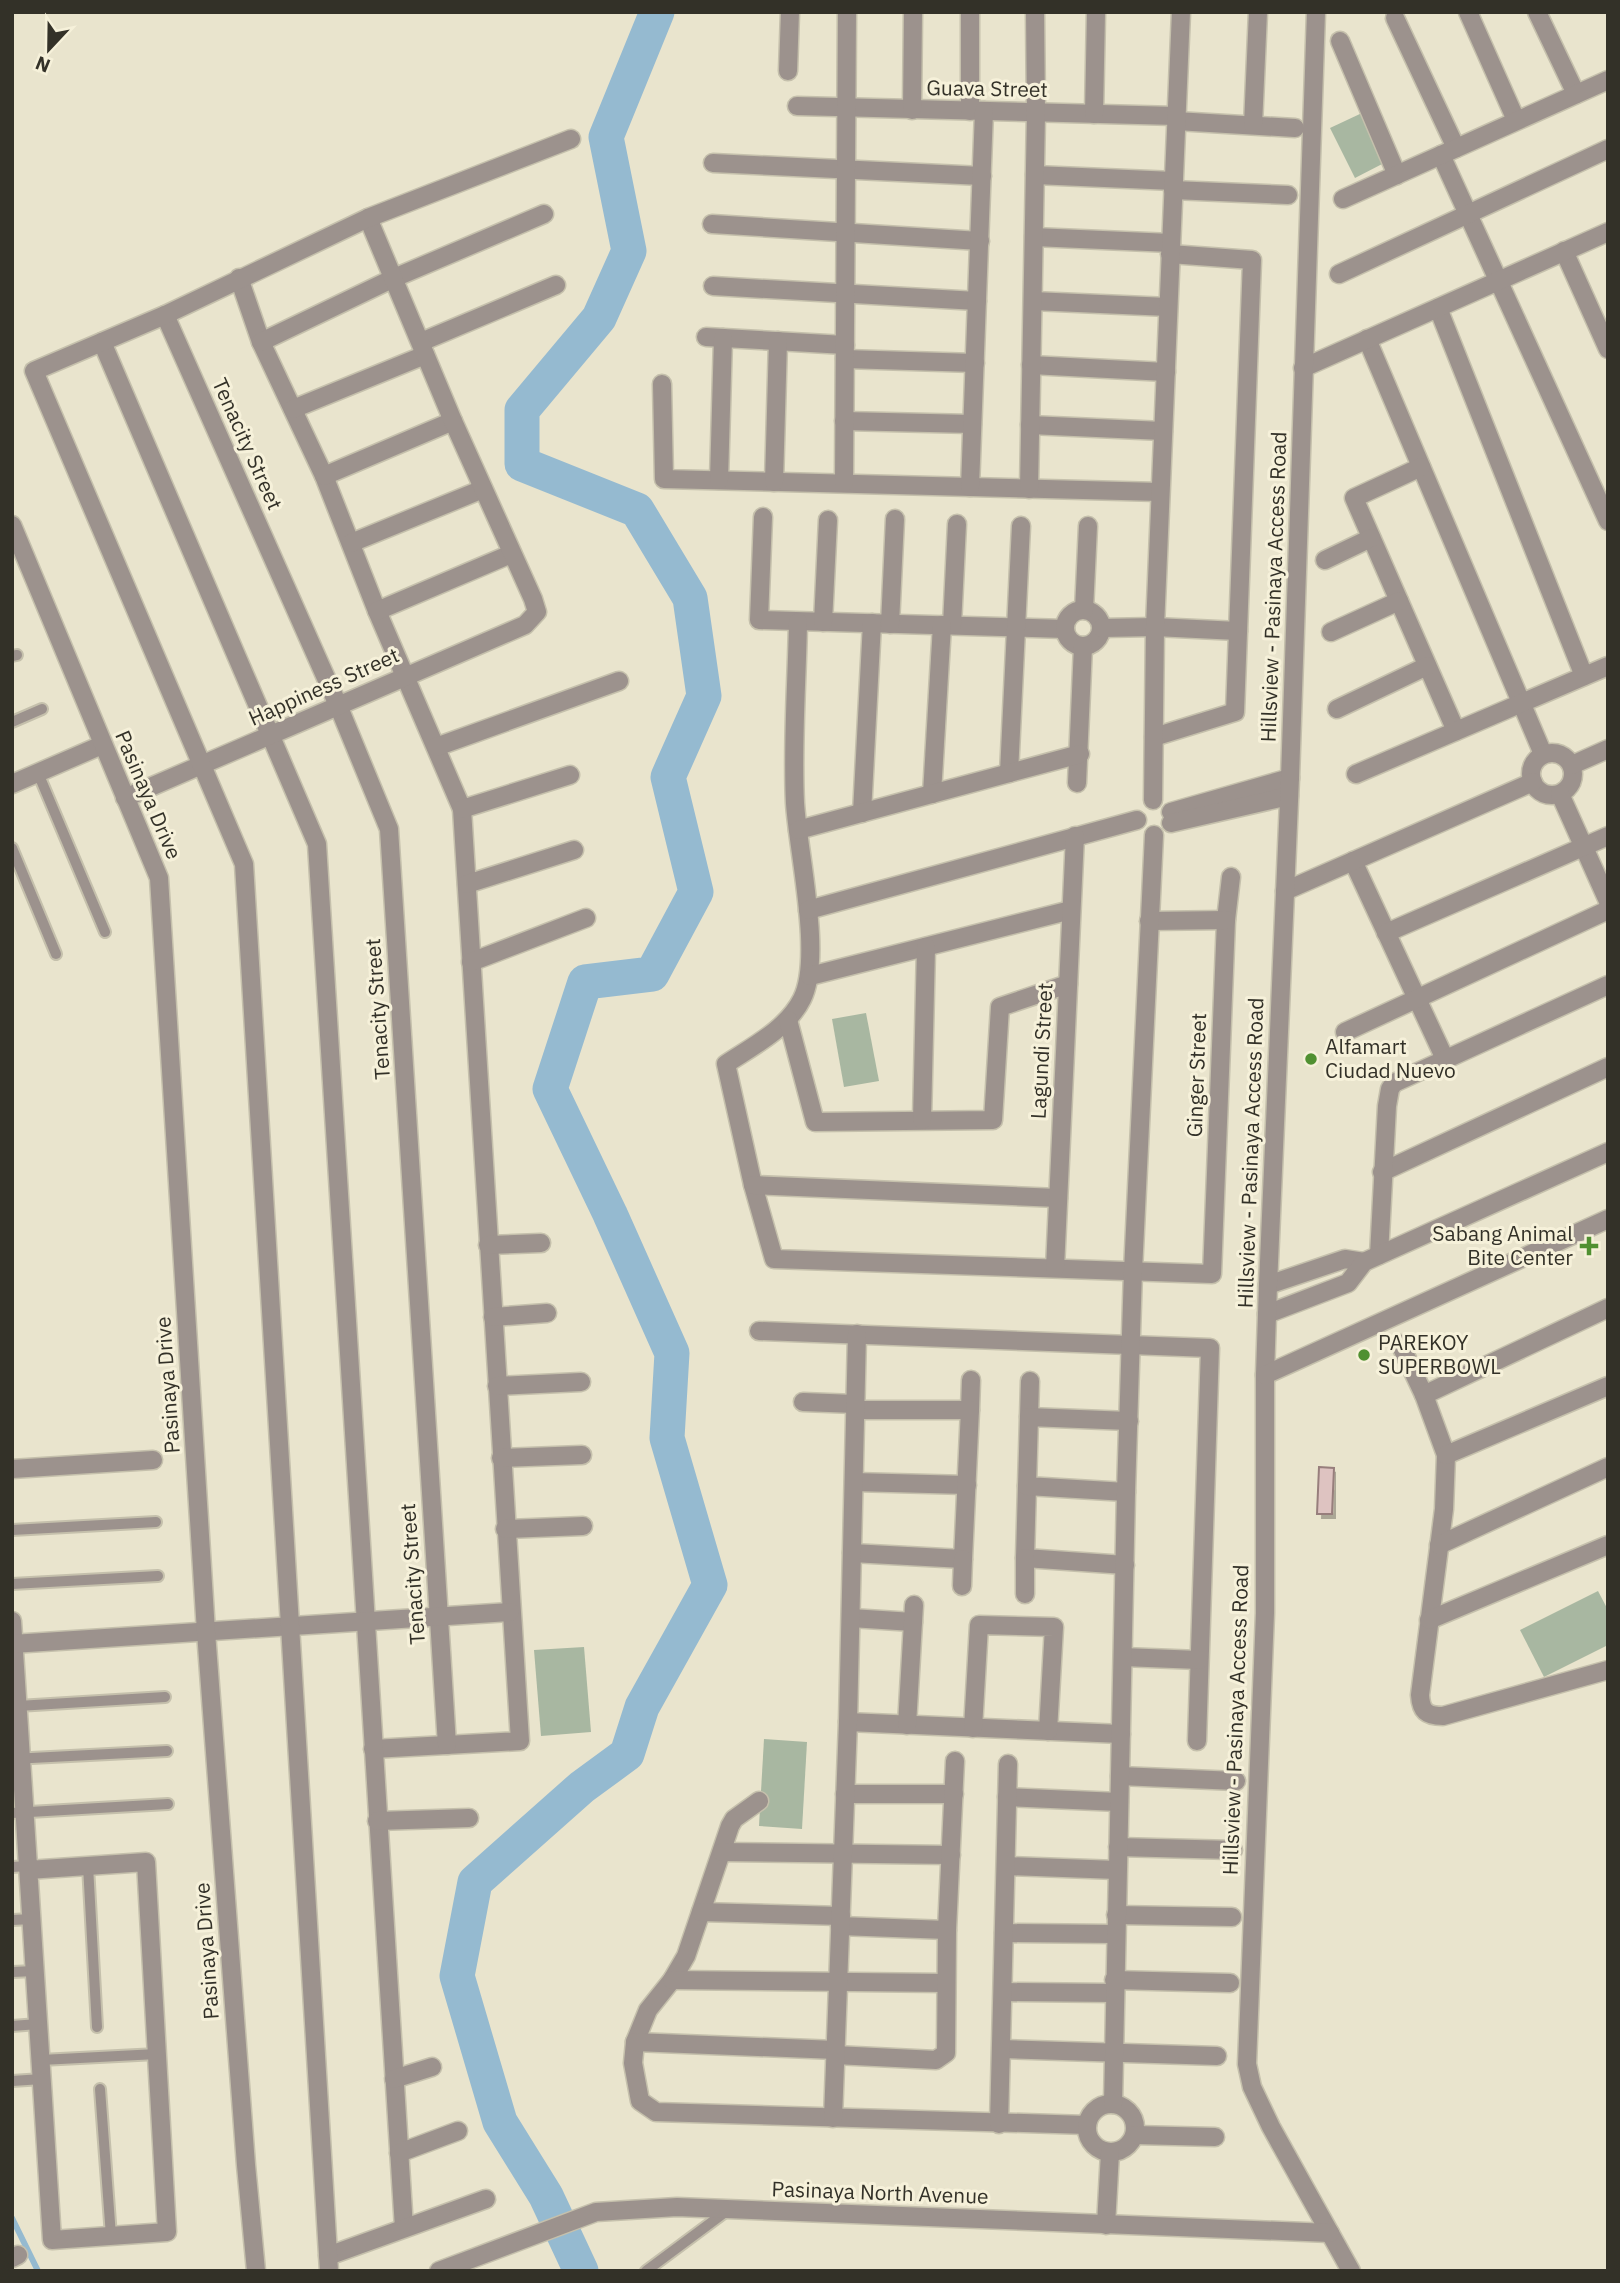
<svg xmlns="http://www.w3.org/2000/svg" width="1620" height="2283" font-family="'IBM Plex Sans',sans-serif">
<style>
.green{fill:#a8b7a1}
.lines{fill:none;stroke-linecap:round;stroke-linejoin:round}
.stream{stroke:#95bad0;stroke-width:6}
.river{stroke:#95bad0;stroke-width:35}
.building{fill:#dec3c1;stroke:#977e7c;stroke-width:2;filter:url(#shadow)}
.service-casing{stroke:#c5c0ac;stroke-width:14}
.minor-casing{stroke:#c5c0ac;stroke-width:21}
.tertiary-casing{stroke:#c5c0ac;stroke-width:21}
.service{stroke:#9c928d;stroke-width:10}
.minor{stroke:#9c928d;stroke-width:18}
.tertiary{stroke:#9c928d;stroke-width:18}
.poi-dot{fill:#509031;stroke:#f6f1da;stroke-width:2.5}
.labels{text-anchor:middle;stroke-width:6;stroke-linejoin:round;paint-order:stroke}
.street-label{font-size:21px;fill:#333128;stroke:#f6f1da}
.poi-label{font-size:21px;fill:#333128;stroke:#f6f1da;text-anchor:start}
</style>
<defs>
<filter id="shadow"><feDropShadow dx="5" dy="5" stdDeviation="0" flood-color="#0004"/></filter>
</defs>
<rect width="100%" height="100%" fill="#e9e4cd"/>
<g class="green">
<path d="M1362 113 1386 162 1355 178 1330 128Z"/>
<path d="M866 1013 879 1081 844 1087 832 1019Z"/>
<path d="M1598 1591 1608 1610V1645L1544 1677 1520 1630Z"/>
<path d="M584 1647 591 1732 541 1736 534 1650Z"/>
<path d="M764 1739 807 1742 802 1829 759 1826Z"/>
</g>
<g class="lines">
<path class="stream" d="M12 2218 38 2271"/>
<path class="river" d="M581 2271 546 2196 500 2122 457 1976 475 1882 582 1787 627 1754 642 1707 710 1585 667 1438 672 1353 610 1214 550 1089 585 982 652 974 696 892 668 777 704 696 690 598 637 510 522 464V410L599 318 629 251 606 137 657 12"/>
</g>
<path class="building" d="M1319 1467 1334 1468 1332 1514H1317Z"/>
<g class="lines">
<defs>
<g id="service">
<path d="M12 656 17 655"/>
<path d="M12 722 42 709"/>
<path d="M38 773 105 932"/>
<path d="M12 848 56 954"/>
<path d="M12 1530 156 1522"/>
<path d="M12 1584 158 1576"/>
<path d="M18 1706 165 1697"/>
<path d="M12 1759 167 1751"/>
<path d="M12 1813 168 1804"/>
<path d="M88 1866 97 2027"/>
<path d="M12 1867 28 1866"/>
<path d="M12 1920 32 1919"/>
<path d="M12 1972 35 1971"/>
<path d="M12 2026 38 2024"/>
<path d="M41 2060 157 2054"/>
<path d="M12 2081 42 2079"/>
<path d="M100 2089 111 2236"/>
<path d="M646 2271 728 2210"/>
</g>
<g id="minor">
<path d="M1468 12 1516 120"/>
<path d="M1537 12 1576 94"/>
<path d="M1395 18 1456 148"/>
<path d="M1340 41 1397 175"/>
<path d="M788 71 790 12"/>
<path d="M797 106 1176 116"/>
<path d="M912 110 913 12"/>
<path d="M970 111V12"/>
<path d="M1094 114 1096 12"/>
<path d="M1176 121 1295 128"/>
<path d="M1253 125 1258 12"/>
<path d="M1441 155 1608 521"/>
<path d="M713 163 982 176"/>
<path d="M1035 175 1174 181"/>
<path d="M1173 190 1288 195"/>
<path d="M1343 199 1608 80"/>
<path d="M712 224 980 241"/>
<path d="M1034 237 1171 243"/>
<path d="M1564 251 1608 349"/>
<path d="M1339 274 1608 149"/>
<path d="M239 278 261 342 324 476 377 611 462 809 520 1741 373 1749"/>
<path d="M713 286 977 301"/>
<path d="M1033 301 1168 307"/>
<path d="M1438 308 1584 676"/>
<path d="M165 315 338 705 389 829 447 1745"/>
<path d="M706 337 845 345"/>
<path d="M1367 339 1543 754"/>
<path d="M102 342 317 844 404 2228"/>
<path d="M261 342 394 278 544 214"/>
<path d="M421 342 556 285"/>
<path d="M845 359 975 363"/>
<path d="M1031 365 1166 372"/>
<path d="M1303 368 1608 232"/>
<path d="M662 384 664 479 1160 492"/>
<path d="M293 409 425 355"/>
<path d="M844 421 972 424"/>
<path d="M1030 425 1163 431"/>
<path d="M1421 467 1354 498 1456 731"/>
<path d="M324 476 453 421"/>
<path d="M719 480 723 338"/>
<path d="M774 482 778 341"/>
<path d="M844 483 847 12"/>
<path d="M970 487 984 111"/>
<path d="M1029 489 1036 113 1035 12"/>
<path d="M763 517 759 620 1065 629"/>
<path d="M351 543 483 489"/>
<path d="M1325 560 1371 538"/>
<circle cx="1083" cy="628" r="18"/>
<path d="M1084 610 1088 526"/>
<path d="M377 611 511 554"/>
<path d="M798 622C797 681 792 744 795 803 798 852 823 957 802 999 787 1029 753 1046 726 1064L753 1185 774 1259 1212 1274 1226 920 1231 877"/>
<path d="M823 622 828 520"/>
<path d="M890 624 895 519"/>
<path d="M952 625 957 524"/>
<path d="M1102 628 1155 627 1238 631"/>
<path d="M1331 632 1399 601"/>
<path d="M1337 709 1427 666"/>
<path d="M1154 737 1235 712 1252 260 1170 254"/>
<path d="M436 747 619 681"/>
<circle cx="1552" cy="774" r="21"/>
<path d="M1572 765 1608 749"/>
<path d="M1009 773 1021 526"/>
<path d="M1356 774 1608 666"/>
<path d="M1077 783 1083 646"/>
<path d="M12 784 102 745"/>
<path d="M932 794 942 625"/>
<path d="M1560 794 1608 901"/>
<path d="M125 798 525 625 537 612 533 599 453 421 368 218"/>
<path d="M1153 800 1155 627 1181 12"/>
<path d="M462 809 570 775"/>
<path d="M1171 812 1290 778"/>
<path d="M862 813 872 623"/>
<path d="M1171 823 1289 796"/>
<path d="M798 830 1080 754"/>
<path d="M1353 861 1445 1059"/>
<path d="M467 884 574 850"/>
<path d="M1285 891 1533 782"/>
<path d="M808 910 1137 820"/>
<path d="M1149 921 1226 920"/>
<path d="M1386 933 1608 836"/>
<path d="M471 962 586 918"/>
<path d="M810 976 1071 910"/>
<path d="M788 1020 815 1122 993 1120 1000 1007 1068 984"/>
<path d="M1345 1032 1608 910"/>
<path d="M922 1120 926 947"/>
<path d="M1382 1172 1608 1067"/>
<path d="M753 1185 1058 1198"/>
<path d="M488 1245 541 1243"/>
<path d="M1379 1255 1387 1106 1390 1089 1394 1083 1608 985"/>
<path d="M1055 1268 1075 836"/>
<path d="M1268 1285 1345 1259 1364 1262"/>
<path d="M1267 1314 1348 1283 1364 1262 1608 1152"/>
<path d="M493 1317 547 1313"/>
<path d="M759 1331 1210 1348 1197 1741"/>
<path d="M1400 1344 1424 1395 1446 1455 1444 1509 1420 1695C1421 1711 1426 1716 1443 1716L1608 1670"/>
<path d="M497 1386 581 1382"/>
<path d="M1424 1395 1608 1308"/>
<path d="M803 1402 855 1404"/>
<path d="M970 1410 971 1380"/>
<path d="M1029 1417 1030 1381"/>
<path d="M1446 1455 1608 1386"/>
<path d="M501 1458 582 1455"/>
<path d="M12 1469 153 1460"/>
<path d="M854 1482 967 1485"/>
<path d="M1027 1486 1025 1558 1125 1565"/>
<path d="M1126 1492 1027 1486 1029 1417 1129 1421"/>
<path d="M505 1529 583 1526"/>
<path d="M1439 1545 1608 1467"/>
<path d="M852 1553 963 1559 970 1410H855"/>
<path d="M962 1586 963 1559"/>
<path d="M1025 1594V1558"/>
<path d="M851 1618 913 1622"/>
<path d="M1429 1620 1608 1545"/>
<path d="M12 1621C17 1703 23 1784 28 1866L52 2240 167 2232 146 1862 28 1870"/>
<path d="M12 1644 510 1612"/>
<path d="M1123 1657 1199 1660"/>
<path d="M848 1722 1121 1734"/>
<path d="M907 1725 914 1605"/>
<path d="M973 1728 979 1625 1054 1627 1048 1731"/>
<path d="M1120 1776 1236 1781"/>
<path d="M845 1794H954"/>
<path d="M1007 1797 1119 1802"/>
<path d="M759 1801 734 1819 730 1826 686 1956 672 1980 648 2010 635 2042 633 2063 640 2101 656 2112 1087 2125"/>
<path d="M377 1821 469 1818"/>
<path d="M1118 1847 1233 1850"/>
<path d="M722 1852 951 1855"/>
<path d="M1006 1866 1117 1870"/>
<path d="M701 1912 841 1916"/>
<path d="M1116 1915 1232 1917"/>
<path d="M840 1926 947 1930"/>
<path d="M1004 1933 1115 1934"/>
<path d="M672 1980 946 1983"/>
<path d="M1114 1980 1230 1983"/>
<path d="M1003 1992 1114 1993"/>
<path d="M635 2042 836 2050"/>
<path d="M1002 2049 1217 2056"/>
<path d="M835 2055 936 2060 946 2053 947 1930 955 1761"/>
<path d="M394 2079 432 2067"/>
<circle cx="1111" cy="2128" r="24"/>
<path d="M1113 2104 1126 1492 1133 1271 1154 835"/>
<path d="M833 2118 848 1722 857 1334"/>
<path d="M999 2124 1008 1764"/>
<path d="M1135 2135 1215 2137"/>
<path d="M399 2153 458 2131"/>
<path d="M1106 2225 1110 2153"/>
<path d="M328 2256 486 2199"/>
<path d="M12 2258 18 2255"/>
<path d="M329 2271 244 864 34 371 165 315 368 218 571 139"/>
</g>
<g id="tertiary">
<path d="M1316 12 1290 778 1268 1285 1265 1375V1613L1247 2064 1252 2087 1271 2127 1351 2271"/>
<path d="M12 525 159 878 206 1632 246 2165 256 2271"/>
<path d="M1265 1375 1608 1219"/>
<path d="M439 2271 596 2212 677 2207 1330 2233"/>
</g>
</defs>
<use href="#service" class="service-casing"/>
<use href="#minor" class="minor-casing"/>
<use href="#tertiary" class="tertiary-casing"/>
<use href="#service" class="service"/>
<use href="#minor" class="minor"/>
<use href="#tertiary" class="tertiary"/>
</g>
<g class="poi-dot">
<circle cx="1311" cy="1059" r="7"/>
<path d="M1585.5 1235.5h7v7h7v7h-7v7h-7v-7h-7v-7h7z"/>
<circle cx="1364" cy="1355" r="7"/>
</g>
<g class="labels">
<g class="street-label">
<text transform="translate(987 89) rotate(1)" y="7">Guava Street</text>
<text transform="translate(247 444) rotate(66)" y="7">Tenacity Street</text>
<text transform="translate(1274 587) rotate(-88)" y="7">Hillsview - Pasinaya Access Road</text>
<text transform="translate(324 687) rotate(-24)" y="7">Happiness Street</text>
<text transform="translate(148 795) rotate(67)" y="7">Pasinaya Drive</text>
<text transform="translate(378 1009) rotate(-94)" y="7">Tenacity Street</text>
<text transform="translate(1042 1051) rotate(-87)" y="7">Lagundi Street</text>
<text transform="translate(1197 1075) rotate(-88)" y="7">Ginger Street</text>
<text transform="translate(1251 1153) rotate(-88)" y="7">Hillsview - Pasinaya Access Road</text>
<text transform="translate(168 1385) rotate(-94)" y="7">Pasinaya Drive</text>
<text transform="translate(413 1574) rotate(-94)" y="7">Tenacity Street</text>
<text transform="translate(1236 1720) rotate(-88)" y="7">Hillsview - Pasinaya Access Road</text>
<text transform="translate(207 1951) rotate(-94)" y="7">Pasinaya Drive</text>
<text transform="translate(880 2193) rotate(2)" y="7">Pasinaya North Avenue</text>
</g>
<g class="poi-label">
<text x="1325" y="1054">Alfamart<tspan x="1325" dy="24">Ciudad Nuevo</tspan></text>
<text x="1573" y="1241" text-anchor="end">Sabang Animal<tspan x="1573" dy="24">Bite Center</tspan></text>
<text x="1378" y="1350">PAREKOY<tspan x="1378" dy="24">SUPERBOWL</tspan></text>
</g>
</g>
<rect width="1620" height="2283" fill="none" stroke="#333128" stroke-width="28"/>
<g transform="translate(49 49) rotate(202)" stroke="#f6f1da" stroke-width="5" paint-order="stroke">
<path d="M0-5L12 26L0 18L-12 26Z" fill="#333128"/>
<text y="-10" font-size="19" font-weight="bold" text-anchor="middle" fill="#333128">N</text>
</g>
</svg>
